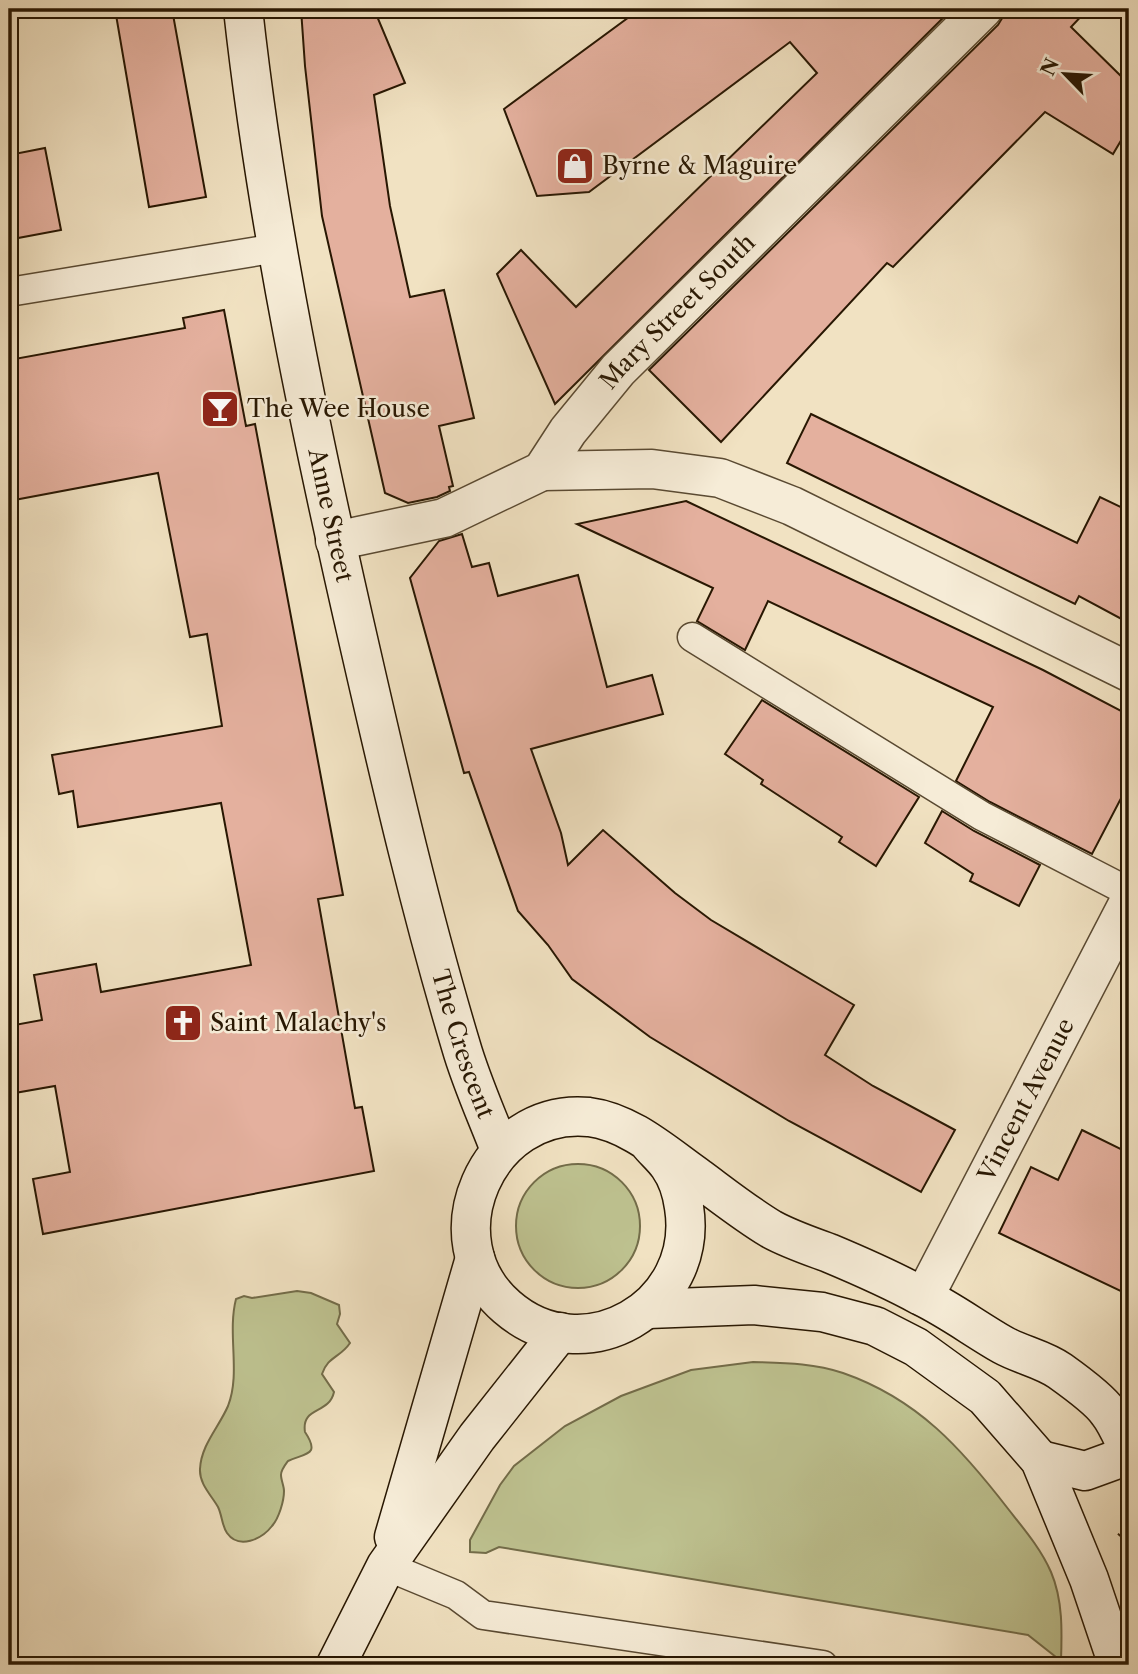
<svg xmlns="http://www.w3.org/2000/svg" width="1138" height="1674" font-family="'Libre Caslon Text',serif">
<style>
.green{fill:#bec290;stroke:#736c49;stroke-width:2}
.building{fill:#e4b09e;stroke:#281702;stroke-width:2}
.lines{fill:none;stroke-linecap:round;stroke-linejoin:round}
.lane-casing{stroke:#5a4a32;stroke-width:31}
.street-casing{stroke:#5a4a32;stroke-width:41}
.secondary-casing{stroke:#281702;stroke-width:41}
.path{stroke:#281702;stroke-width:4.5;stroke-dasharray:2 3.5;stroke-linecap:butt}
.lane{stroke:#f6ecd7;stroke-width:28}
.street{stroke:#f6ecd7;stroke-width:38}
.secondary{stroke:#f6ecd7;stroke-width:38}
.labels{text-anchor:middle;stroke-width:5;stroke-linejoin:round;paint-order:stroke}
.poi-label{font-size:24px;fill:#281702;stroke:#f6ecd7;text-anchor:start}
.street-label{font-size:24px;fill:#281702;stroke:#f6ecd7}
</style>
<rect width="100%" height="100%" fill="#f1e2c2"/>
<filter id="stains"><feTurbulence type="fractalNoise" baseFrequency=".00286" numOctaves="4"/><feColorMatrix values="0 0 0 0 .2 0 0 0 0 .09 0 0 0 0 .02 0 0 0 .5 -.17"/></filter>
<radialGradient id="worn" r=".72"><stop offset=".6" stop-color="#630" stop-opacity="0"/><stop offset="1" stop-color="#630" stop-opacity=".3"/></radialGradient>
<g class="green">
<circle cx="578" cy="1226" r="62"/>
<path d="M297 1291 311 1293 339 1305 340 1314 337 1324 350 1343C340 1358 328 1356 322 1374L334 1392C329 1415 301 1406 305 1432 321 1456 305 1453 288 1461 285 1465 281 1470 281 1475 281 1480 284 1486 284 1491 284 1501 279 1518 272 1526 262 1539 239 1550 227 1533 222 1526 222 1515 218 1507 212 1496 199 1484 200 1469 201 1445 219 1427 228 1406 241 1373 227 1334 236 1299L244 1296 252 1298Z"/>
<path d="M753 1362C784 1363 813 1363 843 1373 918 1399 962 1449 1009 1510 1024 1529 1041 1549 1051 1572 1063 1600 1062 1632 1061 1661L1028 1635 499 1547 486 1553 470 1552V1540L500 1485 514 1466 565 1426 621 1396 691 1370Z"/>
</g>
<g class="building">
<path d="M115 9H172L206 197 149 207Z"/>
<path d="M301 9H374L405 83 374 95 390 206 410 297 444 290 474 418 439 426 453 486 449 487 450 491 437 497 408 503 385 493 322 216 305 66Z"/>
<path d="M640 9H952L555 404 497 274 521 250 576 307 817 73 790 42 589 192 537 196 504 109Z"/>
<path d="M1004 9H1088L1071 27 1129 84V127L1113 154 1045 112 893 267 887 263 721 442 649 370 998 25 1004 15Z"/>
<path d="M45 148 61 230 18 238 9 194V155Z"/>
<path d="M224 310 246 426 255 424 343 895 318 899 355 1108 362 1107 374 1171 43 1234 33 1179 70 1172 55 1086 9 1094V1026L42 1020 34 975 96 964 101 992 251 965 221 803 78 827 73 791 59 794 52 755 222 726 207 634 190 637 158 473 9 501V360L185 328 183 318Z"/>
<path d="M811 414 1077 543 1100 497 1129 511V623L1079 596 1075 604 787 463Z"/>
<path d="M686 501 1043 670 1129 715V783L1092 854 990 802 956 781 993 707 768 601 745 650 697 621 713 588 577 524Z"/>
<path d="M462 534 472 567 489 563 498 596 578 575 607 687 652 675 663 714 531 749 561 833 568 865 603 830 675 893 711 920 854 1005 825 1055 873 1086 955 1130 921 1192 789 1121 650 1037 572 979 548 945 518 911 469 772 464 773 410 578 439 541Z"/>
<path d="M762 700 919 797 876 866 839 842 842 837 761 784 763 780 725 754Z"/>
<path d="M942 811 974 831 1040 865 1019 906 970 881 973 874 925 843Z"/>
<path d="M1082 1130 1129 1153V1295L999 1233 1031 1167 1058 1180Z"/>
</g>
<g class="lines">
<defs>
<g id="lane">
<path d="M9 292 277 248"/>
<path d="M692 637 982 816 1129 892"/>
<path d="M386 1566 456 1595 483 1615 823 1665"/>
</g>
<g id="street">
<path d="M542 471 652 469 720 478 792 506 1129 672"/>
<path id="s1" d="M335 541 444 518 542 471 568 431 618 370 983 9"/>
<path id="s2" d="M924 1297 1129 902"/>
</g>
<g id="secondary">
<path id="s3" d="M243 9C267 226 312 439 361 652 391 783 422 916 461 1046 471 1081 487 1116 500 1150"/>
<path d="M648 1142C654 1150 663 1157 669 1166 677 1177 682 1193 684 1207 700 1307 584 1374 507 1307 429 1240 487 1107 589 1117 630 1122 666 1155 699 1178 722 1195 746 1214 771 1229 789 1239 810 1246 829 1253 860 1266 892 1280 921 1296 950 1310 975 1329 1003 1345 1021 1355 1043 1359 1060 1371 1074 1381 1099 1399 1108 1412 1117 1423 1123 1439 1129 1451"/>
<path d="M648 1309 754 1305 822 1312 875 1326 916 1347 985 1397 1040 1460 1089 1579 1118 1665"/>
<path d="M1040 1460 1085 1471 1129 1455"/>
<path d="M394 1537 475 1258"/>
<path d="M336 1665 386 1566 477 1437 560 1332"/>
</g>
</defs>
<use href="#lane" class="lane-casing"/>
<use href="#street" class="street-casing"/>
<use href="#secondary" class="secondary-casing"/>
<path class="path" d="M1119 1536 1129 1524"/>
<use href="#lane" class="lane"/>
<use href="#street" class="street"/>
<use href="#secondary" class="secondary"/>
</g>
<defs>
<symbol id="shop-square" viewBox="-11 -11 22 22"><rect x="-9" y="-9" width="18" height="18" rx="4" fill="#8f2418" stroke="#f6ecd7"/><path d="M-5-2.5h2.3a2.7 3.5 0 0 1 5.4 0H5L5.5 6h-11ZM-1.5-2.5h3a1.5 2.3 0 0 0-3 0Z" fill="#fff"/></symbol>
<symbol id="bar-square" viewBox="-11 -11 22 22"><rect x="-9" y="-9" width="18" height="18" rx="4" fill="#8f2418" stroke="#f6ecd7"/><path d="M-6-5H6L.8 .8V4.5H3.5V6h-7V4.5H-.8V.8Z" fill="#fff"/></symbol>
<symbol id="church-square" viewBox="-11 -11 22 22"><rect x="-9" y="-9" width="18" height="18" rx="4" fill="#8f2418" stroke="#f6ecd7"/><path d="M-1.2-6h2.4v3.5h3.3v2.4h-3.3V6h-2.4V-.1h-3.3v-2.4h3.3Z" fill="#fff"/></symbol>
</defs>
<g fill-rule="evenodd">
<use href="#shop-square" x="553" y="144" width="44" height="44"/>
<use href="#bar-square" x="198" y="387" width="44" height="44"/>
<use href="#church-square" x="161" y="1001" width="44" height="44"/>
</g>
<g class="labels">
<g class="poi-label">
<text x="602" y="174">Byrne &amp; Maguire</text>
<text x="247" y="417">The Wee House</text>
<text x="210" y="1031">Saint Malachy's</text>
</g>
<g class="street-label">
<text dy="8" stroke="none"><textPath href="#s1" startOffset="430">Mary Street South</textPath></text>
<text dy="8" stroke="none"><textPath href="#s3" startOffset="514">Anne Street</textPath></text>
<text dy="8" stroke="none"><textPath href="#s3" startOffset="1059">The Crescent</textPath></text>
<text dy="8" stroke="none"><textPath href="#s2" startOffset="222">Vincent Avenue</textPath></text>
</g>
</g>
<rect width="1138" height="1674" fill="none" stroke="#f1e2c2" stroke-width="35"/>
<rect x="10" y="10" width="1117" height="1653" fill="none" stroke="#281702" stroke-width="3.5"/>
<rect x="18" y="18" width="1103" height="1639" fill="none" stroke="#281702" stroke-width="2"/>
<g transform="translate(1065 74) rotate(295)" stroke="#f6ecd7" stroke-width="5" paint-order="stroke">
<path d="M0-5L12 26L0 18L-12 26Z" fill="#281702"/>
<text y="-10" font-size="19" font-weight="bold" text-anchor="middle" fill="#281702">N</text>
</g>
<rect width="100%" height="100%" filter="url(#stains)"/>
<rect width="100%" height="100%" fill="url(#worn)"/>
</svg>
